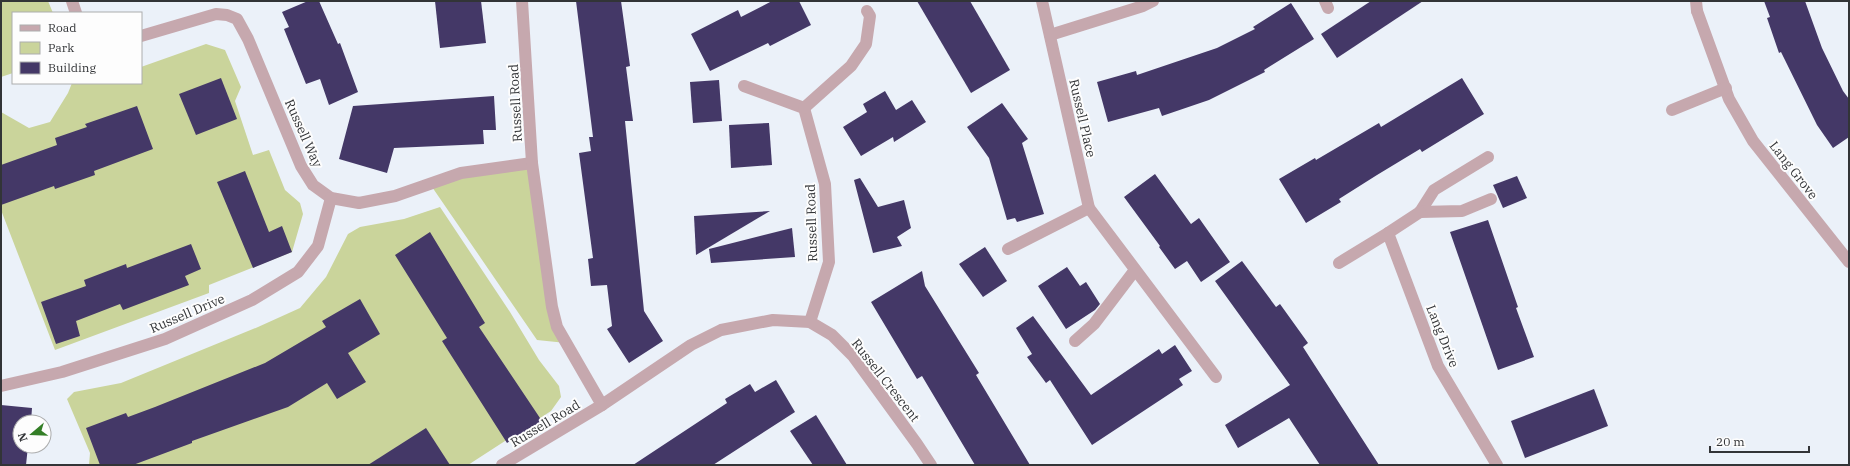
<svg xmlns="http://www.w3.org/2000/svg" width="1850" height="466" font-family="'IBM Plex Serif',serif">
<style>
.green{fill:#cad49b}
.building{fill:#443867}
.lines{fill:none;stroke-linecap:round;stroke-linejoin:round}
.service{stroke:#c6a8ae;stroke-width:12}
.minor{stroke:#c6a8ae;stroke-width:12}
.labels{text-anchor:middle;stroke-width:4;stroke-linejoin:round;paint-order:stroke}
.street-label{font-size:13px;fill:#323437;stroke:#fdfdfd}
</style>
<rect width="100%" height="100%" fill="#ebf1f9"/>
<g class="green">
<path d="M1 1H48L53 13H13V73L1 77Z"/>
<path d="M206 44 225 50 241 87 235 101 253 155 269 150 285 190 300 203 303 214 292 252 209 285V293L55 350 1 210V112L29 128 50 122 68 93 72 83H141V67Z"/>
<path d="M532 163 546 273 566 343 537 340 430 184Z"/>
<path d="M440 207 510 312 539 360 559 386 561 397 551 411 468 465H89L90 453 67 399 74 392 121 383 258 327 300 308 326 277 348 234 360 227 404 219Z"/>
</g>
<g class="building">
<path d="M308 1H319L338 44 340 43 358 92 329 105 320 79 306 84 284 29 289 27 282 12Z"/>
<path d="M435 1H481L486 43 440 48Z"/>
<path d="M576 1H621L630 66 626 67 633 121H625L644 311 663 341 629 363 607 329 612 326 607 285 591 286 588 259 593 258 579 153 591 151 589 137H593Z"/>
<path d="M772 1H799L811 25 770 46 768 43 710 71 691 34 738 10 741 17Z"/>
<path d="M917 1H970L1010 70 971 93Z"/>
<path d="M1371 1H1423L1337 58 1321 34Z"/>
<path d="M1764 1H1805L1822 48 1843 91 1849 99V137L1833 148 1817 125 1781 52 1779 53 1767 18 1770 17Z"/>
<path d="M1291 3 1314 39 1264 70 1265 72 1209 100 1162 116 1159 108 1108 122 1097 82 1136 71 1137 75 1217 48 1255 29 1253 27Z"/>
<path d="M221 78 237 119 196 135 179 94Z"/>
<path d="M1462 78 1484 114 1422 152 1420 149 1377 175 1339 199 1341 202 1306 223 1279 179 1315 158 1316 160 1379 123 1381 127Z"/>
<path d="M719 80 722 121 693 123 690 82Z"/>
<path d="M885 91 896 110 912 100 926 122 894 142 893 137 861 156 843 127 867 112 863 104Z"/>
<path d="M494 96 496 130H483L484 144 394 148 387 173 339 159 353 106Z"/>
<path d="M1002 103 1028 139 1022 143 1044 214 1017 222 1015 218 1007 220 989 158 967 127Z"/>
<path d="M137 106 153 149 94 171 95 175 55 189 54 186 1 205V165L57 145 55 138 87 127 85 124Z"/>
<path d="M769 123 772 165 731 168 729 125Z"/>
<path d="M245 171 269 232 282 226 292 252 253 268 217 182Z"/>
<path d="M1155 174 1191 224 1199 218 1230 262 1201 282 1187 261 1175 269 1159 247 1160 246 1124 197Z"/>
<path d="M1517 176 1527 198 1503 208 1493 185Z"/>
<path d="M860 178 878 207 904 200 911 228 897 237 902 246 873 253 854 180Z"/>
<path d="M770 211 696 255 694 216Z"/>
<path d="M1488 220 1518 307 1516 308 1534 357 1498 370 1450 232Z"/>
<path d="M792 228 795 257 711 263 709 249Z"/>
<path d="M430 232 485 323 479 327 542 421 507 443 442 341 447 338 395 255Z"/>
<path d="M191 244 201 269 185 276 189 285 123 310 120 304 76 321 80 336 56 344 41 302 86 286 84 280 126 264 127 268Z"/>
<path d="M985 247 1007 281 983 297 959 264Z"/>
<path d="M1242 261 1276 307 1280 304 1308 343 1303 347 1379 465H1320L1289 418 1238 448 1225 425 1290 385 1215 281Z"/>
<path d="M1067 267 1080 286 1086 282 1100 304 1095 310 1066 329 1038 286Z"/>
<path d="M922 271 925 286 979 373 976 375 1030 465H975L922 376 917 379 871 302Z"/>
<path d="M360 299 380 334 348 353 366 382 337 399 327 383 288 407 192 441V443L133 465H100L86 428 126 413 128 417 155 407 265 363 326 327 322 321Z"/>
<path d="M1033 316 1091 395 1159 349 1162 354 1175 345 1192 371 1179 379 1183 385 1092 445 1050 380 1046 383 1027 357 1032 354 1016 328Z"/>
<path d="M776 380 795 412 713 465H633L727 403 725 399 750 384 755 392Z"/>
<path d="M1594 389 1608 426 1525 458 1511 421Z"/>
<path d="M1 405 32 408 31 422H20V446H28L26 465H1Z"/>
<path d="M816 415 847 465H813L790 431Z"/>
<path d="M426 428 450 465H368Z"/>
</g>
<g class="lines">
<g class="service">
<path d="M1696 1 1697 11"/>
<path d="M1420 212 1434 190 1488 157"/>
<path d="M1420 212 1462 211 1491 199"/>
</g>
<g class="minor">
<path d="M72 1 76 13"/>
<path d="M1042 1 1089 208 1216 377"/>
<path d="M1325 1 1328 8"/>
<path d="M1697 11 1729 99 1753 141 1849 262"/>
<path d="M1050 35 1143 6 1153 1"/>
<path d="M141 36 216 14 227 15 237 19 248 39 301 166 313 185 331 198 359 203 395 196 461 173 532 163"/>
<path d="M744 86 804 108 825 184 829 262 810 322"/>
<path d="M804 108 851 66 866 44 870 16 867 11"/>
<path d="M1672 110 1726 88"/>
<path d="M1388 233 1420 212"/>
<path d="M1008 249 1089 208"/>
<path d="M1339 263 1388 233 1438 366 1497 465"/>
<path d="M1075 341 1094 324 1135 270"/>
<path d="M1 386 62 372 165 339 252 300 298 272 318 246 331 198"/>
<path d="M602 405 691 345 721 330 773 320 810 322 832 335 853 356 917 444 931 465"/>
<path d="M502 465 602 405 557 327 552 307 532 163 522 1"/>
</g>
</g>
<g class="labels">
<g class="street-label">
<text transform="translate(515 103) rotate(-93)" y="5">Russell Road</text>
<text transform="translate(1083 118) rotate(77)" y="5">Russell Place</text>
<text transform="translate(304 133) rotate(66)" y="5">Russell Way</text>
<text transform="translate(1794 170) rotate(52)" y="5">Lang Grove</text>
<text transform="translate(811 223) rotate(-92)" y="5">Russell Road</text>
<text transform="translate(187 313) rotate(-23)" y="5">Russell Drive</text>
<text transform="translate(1443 336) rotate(68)" y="5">Lang Drive</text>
<text transform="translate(886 380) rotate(52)" y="5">Russell Crescent</text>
<text transform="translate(545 423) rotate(-31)" y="5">Russell Road</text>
</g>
</g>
<rect width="1850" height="466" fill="none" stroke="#323437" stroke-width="4"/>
<rect x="12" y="12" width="130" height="72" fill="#fdfdfd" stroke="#acadae"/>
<rect x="20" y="25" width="20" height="6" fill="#c6a8ae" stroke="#acadae"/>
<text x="48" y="32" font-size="12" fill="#323437">Road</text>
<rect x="20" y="42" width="20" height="12" fill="#cad49b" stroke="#acadae"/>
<text x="48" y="52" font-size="12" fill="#323437">Park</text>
<rect x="20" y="62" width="20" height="12" fill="#443867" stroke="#acadae"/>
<text x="48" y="72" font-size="12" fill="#323437">Building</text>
<g transform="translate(32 434) rotate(251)"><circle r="19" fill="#fdfdfd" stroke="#acadae"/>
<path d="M0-3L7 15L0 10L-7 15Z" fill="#337e26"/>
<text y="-6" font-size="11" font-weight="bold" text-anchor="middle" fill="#323437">N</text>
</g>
<path d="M1710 446v6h99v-6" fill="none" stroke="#323437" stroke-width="2"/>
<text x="1716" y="446" font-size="12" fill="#323437" stroke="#fdfdfd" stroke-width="3" paint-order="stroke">20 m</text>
</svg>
